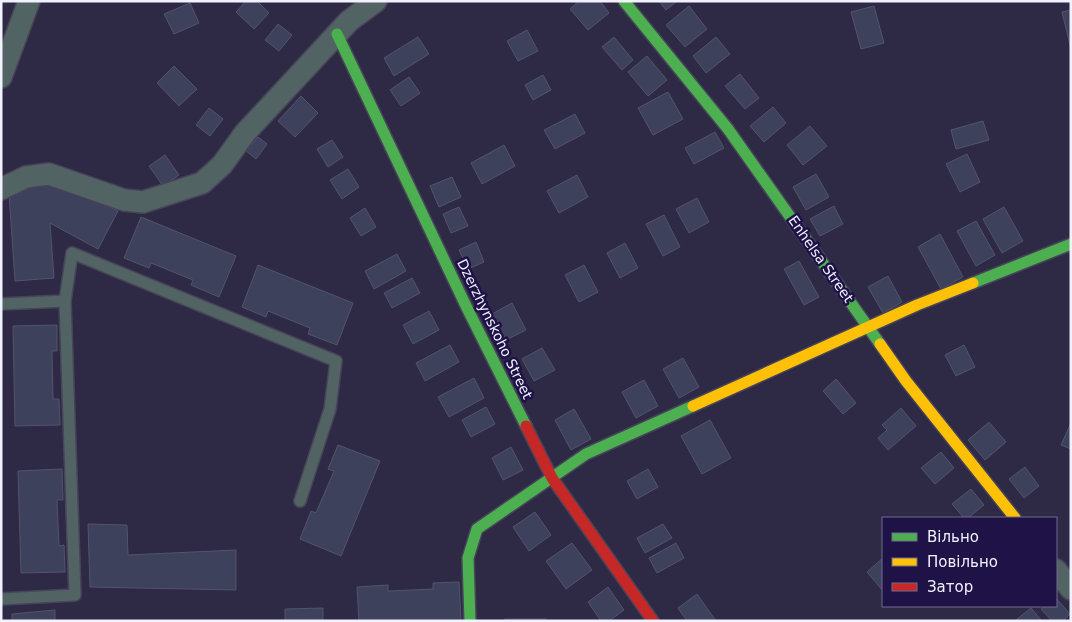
<svg xmlns="http://www.w3.org/2000/svg" width="1072" height="622" font-family="'DejaVu Sans',sans-serif">
<style>
.building{fill:#3e415b;stroke:#52546b}
.lines{fill:none;stroke-linecap:round;stroke-linejoin:round}
.lane-casing{stroke:#474459;stroke-width:14}
.street-casing{stroke:#474459;stroke-width:24}
.fast-casing{stroke:#474459;stroke-width:14}
.slow-casing{stroke:#474459;stroke-width:14}
.jam-casing{stroke:#474459;stroke-width:14}
.lane{stroke:#516363;stroke-width:11}
.street{stroke:#516363;stroke-width:21}
.fast{stroke:#4caf50;stroke-width:11}
.slow{stroke:#ffc107;stroke-width:11}
.jam{stroke:#c62828;stroke-width:11}
.labels{text-anchor:middle;stroke-width:5;stroke-linejoin:round;paint-order:stroke}
.street-label{font-size:14px;fill:#f1f1ff;stroke:#1e1246}
</style>
<rect width="100%" height="100%" fill="#2e2945"/>
<g class="building">
<path d="M246 1H257L269 13 254 29 236 12Z"/>
<path d="M579 1H600L609 13 588 30 570 9Z"/>
<path d="M659 1H677L666 10Z"/>
<path d="M190 3 199 23 174 34 164 14Z"/>
<path d="M689 6 707 29 685 47 666 25Z"/>
<path d="M874 6 884 43 861 49 851 12Z"/>
<path d="M1071 10V49L1062 12Z"/>
<path d="M278 24 292 35 279 51 265 40Z"/>
<path d="M527 30 538 51 518 61 507 41Z"/>
<path d="M418 37 429 54 394 76 384 58Z"/>
<path d="M614 37 633 60 622 70 602 47Z"/>
<path d="M716 37 730 54 706 73 693 56Z"/>
<path d="M647 56 667 80 648 96 628 72Z"/>
<path d="M174 66 197 89 179 106 157 83Z"/>
<path d="M740 74 759 98 745 109 725 86Z"/>
<path d="M543 75 551 90 533 100 525 85Z"/>
<path d="M409 77 420 93 401 106 390 90Z"/>
<path d="M668 92 683 119 653 135 638 108Z"/>
<path d="M301 96 318 113 295 137 278 121Z"/>
<path d="M773 107 786 123 764 142 750 126Z"/>
<path d="M209 108 223 119 210 136 196 125Z"/>
<path d="M575 114 585 133 555 149 544 130Z"/>
<path d="M983 121 989 140 956 149 951 130Z"/>
<path d="M810 126 827 146 803 165 787 145Z"/>
<path d="M715 132 724 148 694 164 685 148Z"/>
<path d="M258 137 267 144 256 159 246 151Z"/>
<path d="M332 140 343 157 328 167 317 149Z"/>
<path d="M504 145 515 166 482 184 471 163Z"/>
<path d="M967 154 980 182 960 192 946 164Z"/>
<path d="M165 155 179 175 163 186 149 166Z"/>
<path d="M348 169 359 187 342 199 330 180Z"/>
<path d="M816 174 829 197 806 210 793 187Z"/>
<path d="M577 175 588 197 559 213 547 191Z"/>
<path d="M452 177 461 197 439 207 430 186Z"/>
<path d="M46 178 118 211 98 249 50 223 54 278 15 281 9 194Z"/>
<path d="M697 198 709 222 689 233 676 209Z"/>
<path d="M834 206 843 224 820 236 810 219Z"/>
<path d="M459 207 468 226 451 233 443 214Z"/>
<path d="M1004 207 1023 241 1002 253 983 219Z"/>
<path d="M365 208 376 227 361 236 350 218Z"/>
<path d="M664 215 680 247 663 256 646 224Z"/>
<path d="M141 217 236 256 219 297 191 285 193 280 151 263 149 268 124 258Z"/>
<path d="M976 221 995 255 976 266 957 231Z"/>
<path d="M940 234 963 277 941 289 918 247Z"/>
<path d="M476 242 484 262 468 269 459 250Z"/>
<path d="M625 243 638 268 620 278 607 253Z"/>
<path d="M397 254 406 271 374 289 365 271Z"/>
<path d="M799 261 819 297 804 305 784 269Z"/>
<path d="M258 265 353 303 337 345 308 334 310 328 268 311 266 317 242 307Z"/>
<path d="M584 265 598 292 579 302 565 275Z"/>
<path d="M888 276 902 302 883 313 868 287Z"/>
<path d="M412 278 420 293 392 308 384 293Z"/>
<path d="M512 303 526 330 506 340 492 314Z"/>
<path d="M429 311 439 330 413 344 403 325Z"/>
<path d="M57 325V351H52L53 399H59L60 425 15 426 13 326Z"/>
<path d="M450 345 459 362 425 381 416 363Z"/>
<path d="M964 345 975 367 956 376 945 355Z"/>
<path d="M542 348 555 370 534 381 522 359Z"/>
<path d="M683 358 699 387 679 398 663 369Z"/>
<path d="M474 378 484 398 449 417 438 397Z"/>
<path d="M836 379 856 403 843 414 823 391Z"/>
<path d="M644 380 658 406 636 418 622 392Z"/>
<path d="M486 407 495 424 471 437 462 420Z"/>
<path d="M901 408 916 426 888 450 878 438 887 430 882 425Z"/>
<path d="M574 409 591 439 571 450 555 420Z"/>
<path d="M710 420 731 458 702 474 681 436Z"/>
<path d="M989 422 1006 442 985 460 968 440Z"/>
<path d="M1071 423V449L1061 445Z"/>
<path d="M338 445 380 461 341 556 300 539 311 511 316 513 334 471 328 469Z"/>
<path d="M511 447 523 470 503 480 492 458Z"/>
<path d="M941 452 954 468 935 484 921 468Z"/>
<path d="M1025 467 1039 486 1024 498 1009 479Z"/>
<path d="M62 469 63 500H57L59 546 64 545 65 572 21 573 18 471Z"/>
<path d="M648 469 658 487 637 499 627 481Z"/>
<path d="M971 489 984 505 968 518H964L952 504Z"/>
<path d="M535 512 551 535 529 551 513 527Z"/>
<path d="M88 524 127 525 128 555 236 550V590L90 587Z"/>
<path d="M663 524 672 538 645 553 637 538Z"/>
<path d="M572 543 592 570 566 589 546 561Z"/>
<path d="M676 543 684 558 657 573 649 558Z"/>
<path d="M883 558V591L867 572Z"/>
<path d="M459 582 461 621H359L357 587 388 585V591L433 589V583Z"/>
<path d="M608 587 624 610 609 621H601L588 602Z"/>
<path d="M697 594 716 621H687L678 608Z"/>
<path d="M1056 598 1070 614 1063 621H1052L1041 609 1045 606H1056Z"/>
<path d="M323 608V621H285V609Z"/>
<path d="M1031 608 1042 621H1017L1016 620Z"/>
<path d="M55 610V621H12V614Z"/>
<rect x="505" y="619" width="41" height="2"/>
</g>
<g class="lines">
<defs>
<g id="lane">
<path d="M1 304 65 301"/>
<path d="M1 599 75 595 65 301 72 253 336 361 330 409 300 501"/>
</g>
<g id="street">
<path d="M1 77 29 1"/>
<path d="M1 189 26 177 49 174 124 200 143 202 202 183 222 165 245 133 349 21 376 1"/>
<path d="M1056 570 1071 589"/>
</g>
<g id="fast">
<path d="M624 1 728 129 880 344"/>
<path d="M337 34 466 306 526 426"/>
<path d="M973 283 1071 244"/>
<path d="M470 621 468 558 477 529 586 454 693 406"/>
</g>
<g id="slow">
<path d="M880 344 906 381 1015 518"/>
<path d="M693 406 917 305 973 283"/>
</g>
<path id="jam" d="M526 426 552 478 653 621"/>
</defs>
<use href="#lane" class="lane-casing"/>
<use href="#street" class="street-casing"/>
<use href="#fast" class="fast-casing"/>
<use href="#slow" class="slow-casing"/>
<use href="#jam" class="jam-casing"/>
<use href="#lane" class="lane"/>
<use href="#street" class="street"/>
<use href="#fast" class="fast"/>
<use href="#slow" class="slow"/>
<use href="#jam" class="jam"/>
</g>
<g class="labels">
<g class="street-label">
<text transform="translate(821 259) rotate(55)" y="5">Enhelsa Street</text>
<text transform="translate(495 329) rotate(64)" y="5">Dzerzhynskoho Street</text>
</g>
</g>
<rect width="1072" height="622" fill="none" stroke="#f1f1ff" stroke-width="5"/>
<rect x="882" y="517" width="175" height="90" fill="#1e1246" stroke="#726b90"/>
<rect x="892" y="533" width="25" height="8" fill="#4caf50" stroke="#726b90"/>
<text x="927" y="542" font-size="15" fill="#f1f1ff">Вільно</text>
<rect x="892" y="558" width="25" height="8" fill="#ffc107" stroke="#726b90"/>
<text x="927" y="567" font-size="15" fill="#f1f1ff">Повільно</text>
<rect x="892" y="583" width="25" height="8" fill="#c62828" stroke="#726b90"/>
<text x="927" y="592" font-size="15" fill="#f1f1ff">Затор</text>
</svg>
